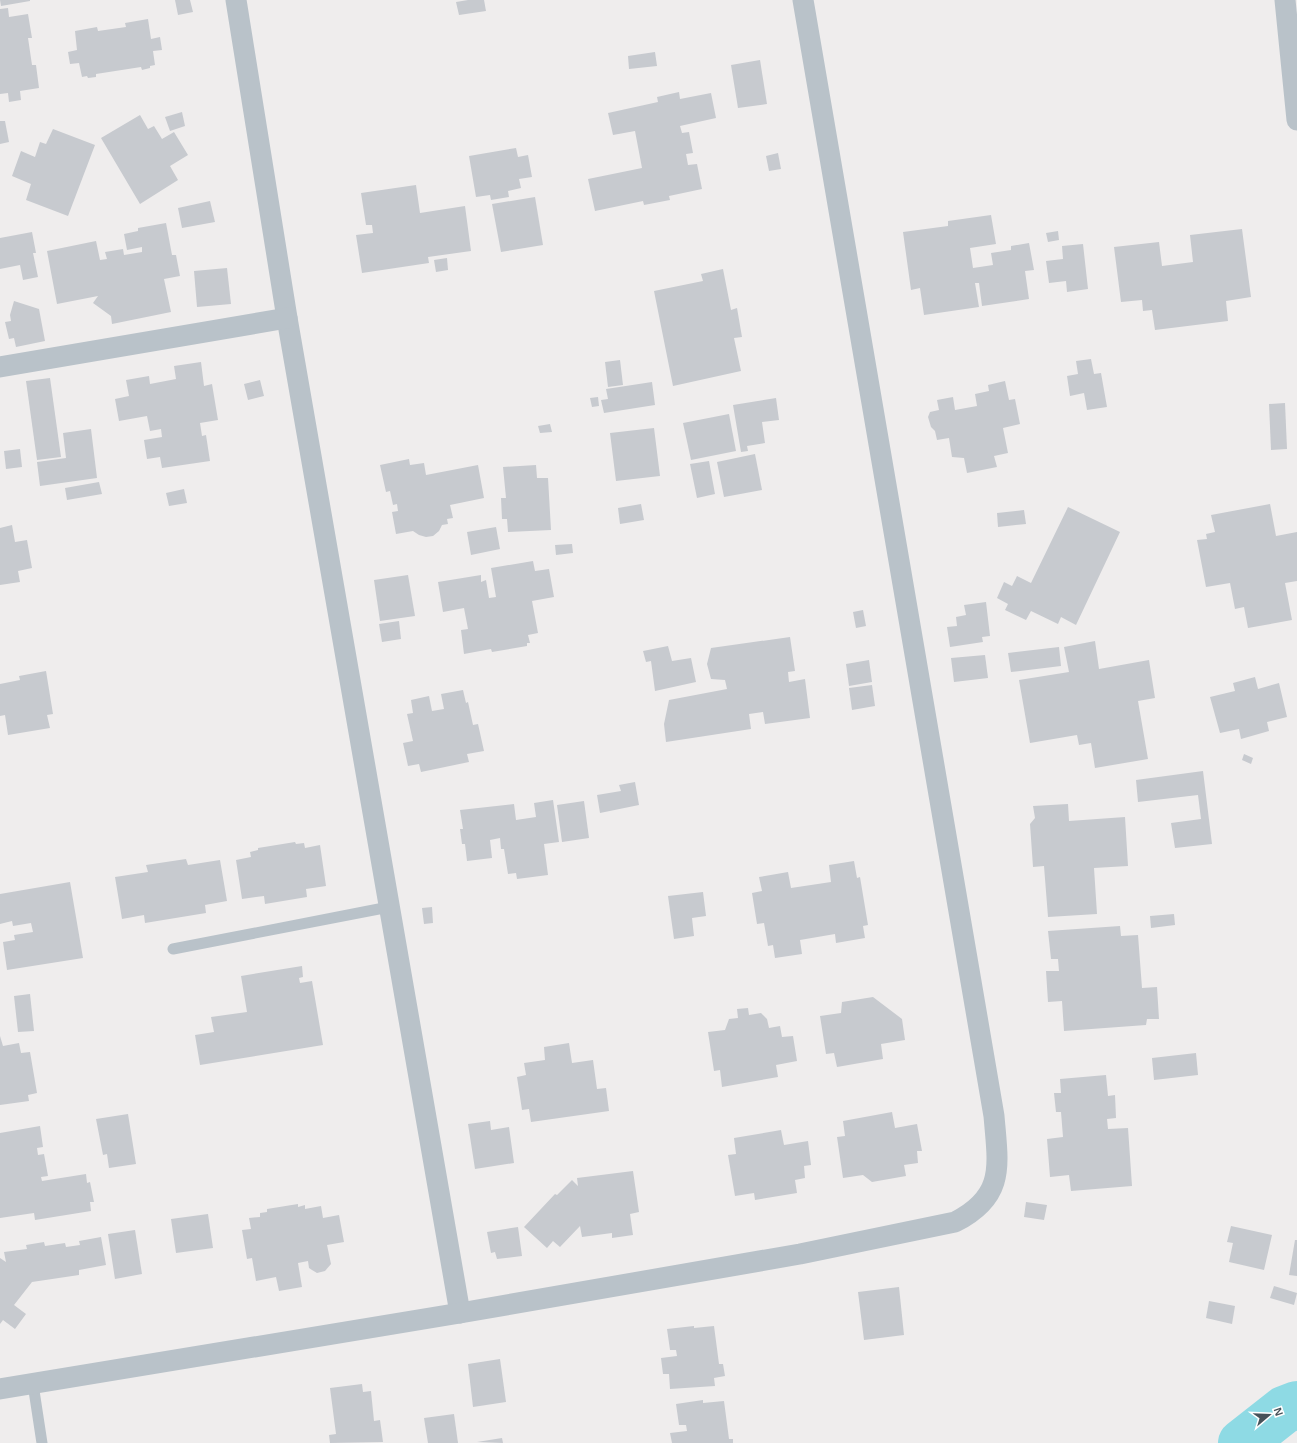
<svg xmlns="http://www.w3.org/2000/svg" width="1297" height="1443" font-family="Helvetica,sans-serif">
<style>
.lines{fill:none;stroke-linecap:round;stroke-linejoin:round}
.river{stroke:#8edae4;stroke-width:48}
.building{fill:#c7cacf}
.service{stroke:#b9c2c9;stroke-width:11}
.minor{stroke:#b9c2c9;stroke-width:21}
</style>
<rect width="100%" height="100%" fill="#efeded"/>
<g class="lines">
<path class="river" d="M1242 1443 1284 1410 1297 1405"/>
</g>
<g class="building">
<path d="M0 0H30V1L1 6Z"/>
<path d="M175 0H190L193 12 178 15Z"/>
<path d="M468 0H484L486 11 459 15 456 2Z"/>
<path d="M8 8 9 17 28 14 32 38H28L32 65H36L39 88 20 91 21 100 9 102 8 93 0 94V9Z"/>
<path d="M148 19 151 39 160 37 162 50 153 51 155 65 150 66V68L142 70 141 67 96 74V77L88 78 87 76 82 77 79 63 70 64 68 52 77 50 75 31 97 27 98 31 126 27 125 23Z"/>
<path d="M655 52 657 66 629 69 628 56Z"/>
<path d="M760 60 767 104 738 108 731 65Z"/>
<path d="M679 92 680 99 711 93 716 118 680 126 682 133 689 132 693 153 686 154 688 165 697 164 702 189 669 196 670 200 644 205 643 201 595 211 588 179 642 168 635 131 613 135 608 113 658 102 657 97Z"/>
<path d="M182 112 185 126 170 131 165 117Z"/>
<path d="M140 115 148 129 154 126 162 139 174 132 188 155 170 166 178 180 140 204 101 138Z"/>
<path d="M0 121H5L9 142 0 144Z"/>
<path d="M53 129 95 145 68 216 26 200 31 184 12 176 21 151 35 157 40 142 46 144Z"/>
<path d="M516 148 518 157 528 155 532 177 519 179 521 188 508 191 509 197 491 200 490 195 476 197 469 156Z"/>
<path d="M778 153 781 169 769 171 766 156Z"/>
<path d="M416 185 420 213 465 206 471 251 428 257 429 263 362 273 356 235 373 233 372 225H366L361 193Z"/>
<path d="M535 197 543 245 501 252 492 204Z"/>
<path d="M210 201 215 222 182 228 178 208Z"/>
<path d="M991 215 996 244 970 248 973 268 993 265 991 253 1011 250V246L1029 243 1034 270 1025 271 1029 299 982 306 979 283H975L979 307 924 315 920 288 911 290 903 232 948 226V221Z"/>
<path d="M166 223 172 255H176L180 276 164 279 171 312 112 324 111 316 93 303 98 296 57 304 47 251 96 241 100 260 107 259 105 252 123 249 124 255 142 252V247L127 250 124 234 138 231V228Z"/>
<path d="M1242 229 1251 297 1226 301 1228 321 1155 330 1152 310 1143 311 1142 300 1121 302 1114 247 1159 242 1162 266 1193 262 1190 235Z"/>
<path d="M1058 231 1059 240 1048 242 1046 233Z"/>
<path d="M32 232 36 253H33L38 277 23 280 20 265 0 269V238Z"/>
<path d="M1083 244 1088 289 1067 292 1066 281 1049 283 1046 261 1063 259 1062 246Z"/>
<path d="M447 258 448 270 436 272 434 260Z"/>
<path d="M227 268 231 304 197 307 194 271Z"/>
<path d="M723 269 731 310 737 308 742 337 734 338 741 371 673 386 654 291 703 281 701 274Z"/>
<path d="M14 301 39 309 45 341 16 347 14 338 9 339 5 322 11 321 10 315Z"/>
<path d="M1091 359 1094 374 1101 373 1107 407 1087 410 1084 393 1070 396 1067 376 1078 374 1076 361Z"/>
<path d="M620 360 623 385 608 387 605 362Z"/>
<path d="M201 362 204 386 212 384 218 420 200 423 202 436 206 435 210 461 162 468 160 457 147 459 144 440 162 437 161 429 150 431 147 416 119 421 115 399 129 396 126 380 149 376 150 384 176 379 174 366Z"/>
<path d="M50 378 61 457 37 460 26 381Z"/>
<path d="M260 380 264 396 248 400 244 384Z"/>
<path d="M1005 381 1009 400 1015 399 1020 424 1003 428 1008 453 994 456 997 467 967 473 964 458 952 457 949 438 937 440 935 431 931 427 928 417 930 412 939 410 937 400 953 397 955 410 977 406 975 394 989 391 988 385Z"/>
<path d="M652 382 655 405 604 413 601 400 608 399 606 389Z"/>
<path d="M598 397 599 406 592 407 590 398Z"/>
<path d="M776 398 779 420 762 422 765 443 747 446 748 451 741 452 733 405Z"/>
<path d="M1285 403 1287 449 1271 450 1269 404Z"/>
<path d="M729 414 736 451 691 460 683 423Z"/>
<path d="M550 424 552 432 540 433 538 426Z"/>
<path d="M654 428 660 476 616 481 610 433Z"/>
<path d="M91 429 97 478 40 486 37 462 66 458 63 433Z"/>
<path d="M20 449 22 467 6 469 4 451Z"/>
<path d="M755 454 762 490 724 497 717 462Z"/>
<path d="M409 459 410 465 424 463 426 475 478 465 484 498 450 505 453 518 447 519 448 524 442 525 439 531 433 536 426 537 419 535 413 531 396 534 392 512 398 511 397 504 393 505 390 491 386 492 380 465Z"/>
<path d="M709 461 715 494 697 498 690 464Z"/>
<path d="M536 465 537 478H548L551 530 508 532 507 519H502L501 498H506L503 467Z"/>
<path d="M99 482 102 494 67 500 65 488Z"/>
<path d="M184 489 187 503 169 506 166 493Z"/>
<path d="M641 504 644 520 620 524 618 508Z"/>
<path d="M1270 504 1276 536 1297 532V581L1285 583 1292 620 1248 628 1244 607 1235 609 1230 583 1206 587 1197 540 1207 539 1206 534 1215 532 1211 515Z"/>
<path d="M1068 507 1120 532 1076 625 1061 617 1058 624 1031 611 1026 620 1005 610 1008 604 997 598 1004 582 1012 586 1017 576 1031 583Z"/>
<path d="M1024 510 1026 524 998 527 997 513Z"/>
<path d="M12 525 15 542 27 540 32 568 18 571 20 582 0 585V528Z"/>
<path d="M496 527 500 549 471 555 467 532Z"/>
<path d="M572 544 573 553 556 555 555 545Z"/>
<path d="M533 561 535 571 549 569 554 597 532 601 538 633 528 635 530 643H527V646L492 652 491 649 464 654 461 630 468 629 464 608 443 612 438 582 481 575V582L486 580 489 598 496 597 491 568Z"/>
<path d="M408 575 415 616 380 621 374 580Z"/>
<path d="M986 602 990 636 982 637 983 642 950 647 947 627 957 626 956 617 966 615 964 605Z"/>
<path d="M863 610 866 626 856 628 853 612Z"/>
<path d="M399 621 401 639 382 642 379 624Z"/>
<path d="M790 637 795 671 788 672 789 682 805 679 810 718 765 724 763 712 749 714 751 729 666 742 664 724 669 700 727 689 725 680 711 679 707 664 711 648Z"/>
<path d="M1095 641 1099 669 1149 660 1155 698 1138 701 1148 759 1095 768 1091 743 1079 745 1077 735 1030 743 1019 680 1069 672 1064 647Z"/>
<path d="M668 646 672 661 691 658 696 682 655 691 651 661 646 662 643 651Z"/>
<path d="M1059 647 1061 666 1011 672 1008 653Z"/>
<path d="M985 655 988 678 954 682 951 658Z"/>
<path d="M869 660 872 682 849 686 846 664Z"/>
<path d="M46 671 53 714 47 715 50 728 8 735 5 715 0 716V684L20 680 19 676Z"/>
<path d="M1255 677 1258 689 1279 683 1287 717 1267 722 1269 731 1241 739 1239 729 1220 733 1210 697 1235 691 1233 683Z"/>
<path d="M872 685 875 706 852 710 849 688Z"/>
<path d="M463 690 466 703 468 702 473 725 478 724 484 751 467 754 469 762 421 772 419 764 408 766 403 743 413 741 407 714 413 713 411 700 429 696 432 711 444 709 441 694Z"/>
<path d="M1244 754 1253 758 1251 764 1242 760Z"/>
<path d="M1203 771 1212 844 1175 848 1171 823 1201 819 1198 795 1138 802 1136 780Z"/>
<path d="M635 782 639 805 600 813 597 795 621 791 619 785Z"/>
<path d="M553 800 559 842 544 844 548 875 517 879 516 873 508 874 504 849H501L500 838 490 840 492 858 467 861 465 844H462L460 829H463L460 810 514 804 516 820 536 817 534 803Z"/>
<path d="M584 801 589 838 562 842 557 805Z"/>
<path d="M1068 804 1069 821 1125 817 1128 866 1094 868 1097 914 1048 917 1044 866 1033 867 1030 824 1035 818 1033 806Z"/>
<path d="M295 842 296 844 304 843 305 848 320 845 326 886 306 889 307 897 265 904 264 896 242 899 236 860 251 857 250 852 258 850V848Z"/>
<path d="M186 859 188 865 220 860 227 901 205 905 206 913 145 923 144 915 122 919 115 877 148 872 146 865Z"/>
<path d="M854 861 857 878 860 877 868 925 863 926 865 938 836 943 835 934 800 940 802 954 775 958 773 945 768 946 764 923 757 924 752 893 762 891 759 877 788 872 791 888 831 882 829 865Z"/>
<path d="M70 882 83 958 7 970 3 942 15 940 14 935 33 932 31 923 13 926 12 921 0 924V894Z"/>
<path d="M703 892 706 916 692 918 694 936 674 939 668 896Z"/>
<path d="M432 907 433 923 424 924 422 908Z"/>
<path d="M1174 914 1175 925 1151 928 1150 916Z"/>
<path d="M1120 926 1121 936 1138 935 1142 988 1157 987 1159 1019H1147L1146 1025 1064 1031 1062 1001 1048 1002 1046 971H1059L1058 959H1051L1048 931Z"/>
<path d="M302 966 303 977 299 978 300 983 312 981 323 1045 200 1065 195 1035 214 1032 211 1017 247 1012 241 976Z"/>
<path d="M30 994 34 1031 18 1032 14 996Z"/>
<path d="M873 997 902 1019 905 1040 881 1044 883 1059 837 1067 834 1053 826 1054 820 1016 841 1013 842 1002Z"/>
<path d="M748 1008 749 1015 761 1013 767 1019 769 1028 780 1026 782 1037 793 1036 797 1061 776 1065 778 1077 722 1087 720 1070 714 1071 708 1032 725 1030 729 1019 738 1018 737 1009Z"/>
<path d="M0 1036 3 1046 19 1043 21 1053 30 1052 37 1093 28 1095 29 1101 0 1105Z"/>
<path d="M569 1043 572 1063 593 1060 597 1089 606 1088 609 1111 531 1122 529 1109 522 1110 517 1077 526 1075 524 1063 545 1060 544 1047Z"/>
<path d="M1196 1053 1198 1075 1154 1080 1152 1058Z"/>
<path d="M1106 1075 1108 1096 1115 1095 1116 1118 1107 1119 1108 1129 1128 1128 1132 1186 1071 1191 1069 1175 1050 1177 1047 1139 1063 1137 1061 1112H1056L1054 1093H1061L1060 1079Z"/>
<path d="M892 1112 895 1128 917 1124 922 1151H917L918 1163 904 1165 906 1176 872 1182 863 1175 843 1178 837 1137 845 1136 843 1121Z"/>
<path d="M128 1114 136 1164 109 1168 107 1154 103 1155 96 1119Z"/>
<path d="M490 1121 491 1130 509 1127 514 1163 475 1169 468 1124Z"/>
<path d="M40 1126 43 1147 37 1148 38 1155 44 1154 48 1176 41 1177 42 1181 86 1174 87 1183 90 1182 94 1202H90L91 1211 35 1220 34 1213 0 1218V1133Z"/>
<path d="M781 1130 784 1145 808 1141 811 1165 804 1166 805 1178 795 1180 797 1193 755 1200 754 1193 735 1196 728 1155 736 1154 734 1138Z"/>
<path d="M633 1171 639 1212 630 1214 633 1235 612 1238V1233L582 1237 580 1226 560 1247 553 1241 547 1248 524 1227 555 1194 557 1195 572 1180 578 1186 577 1178Z"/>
<path d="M1026 1202 1047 1205 1044 1220 1024 1217Z"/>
<path d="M298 1204V1207L305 1205V1209L321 1206 323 1218 339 1215 344 1242 327 1245 331 1264 325 1271 317 1273 312 1270 309 1268 308 1261 298 1263 302 1287 279 1291 276 1277 256 1281 252 1258 247 1259 242 1230 251 1229 249 1218 260 1217V1213L267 1212V1209Z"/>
<path d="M208 1214 213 1248 176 1253 171 1219Z"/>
<path d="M1231 1226 1272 1235 1264 1270 1229 1262 1233 1243 1227 1242Z"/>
<path d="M518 1227 522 1256 497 1259 495 1252 491 1253 487 1232Z"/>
<path d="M135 1230 142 1274 115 1279 108 1234Z"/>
<path d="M101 1237 106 1265 79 1270V1275L32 1282 14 1305 26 1314 15 1329 3 1320 0 1324V1258L6 1262 4 1252 27 1249 26 1245 44 1242 45 1246 65 1243 66 1247 80 1245 79 1241Z"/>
<path d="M1295 1240H1297V1276L1289 1275Z"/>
<path d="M1274 1286 1297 1293 1294 1305 1270 1298Z"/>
<path d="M899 1287 904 1335 864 1340 858 1292Z"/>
<path d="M1209 1301 1235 1306 1232 1324 1206 1318Z"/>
<path d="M694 1326V1328L714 1326 719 1364H723L725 1376 714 1378 715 1386 670 1389 669 1374H663L661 1358 677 1356 676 1350H670L667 1329Z"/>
<path d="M500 1359 506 1402 473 1407 468 1364Z"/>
<path d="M362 1384 363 1392 371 1391 374 1421 380 1420 383 1442 330 1443 329 1435 336 1434 330 1388Z"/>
<path d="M703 1400V1403L724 1401 729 1439H733V1443H672L670 1433 687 1431 686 1425H679L676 1404Z"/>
<path d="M454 1414 458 1443H428L424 1418Z"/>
<path d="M502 1438 503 1443 477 1442Z"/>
</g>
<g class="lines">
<g class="service">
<path d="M173 949 389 907"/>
<path d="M33 1384 42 1443"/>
</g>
<g class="minor">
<path d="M236 0 287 318 460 1313"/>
<path d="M1285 0 1297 120"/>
<path d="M0 367 287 318"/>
<path d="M0 1389 460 1313 800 1254 955 1222C1006 1196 998 1165 994 1116L803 0"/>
</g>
</g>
<g transform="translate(1269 1415) rotate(71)" stroke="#ffffff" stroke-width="3" paint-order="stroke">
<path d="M0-3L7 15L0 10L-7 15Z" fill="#465259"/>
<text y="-6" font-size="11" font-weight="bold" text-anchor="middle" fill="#465259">N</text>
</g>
</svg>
